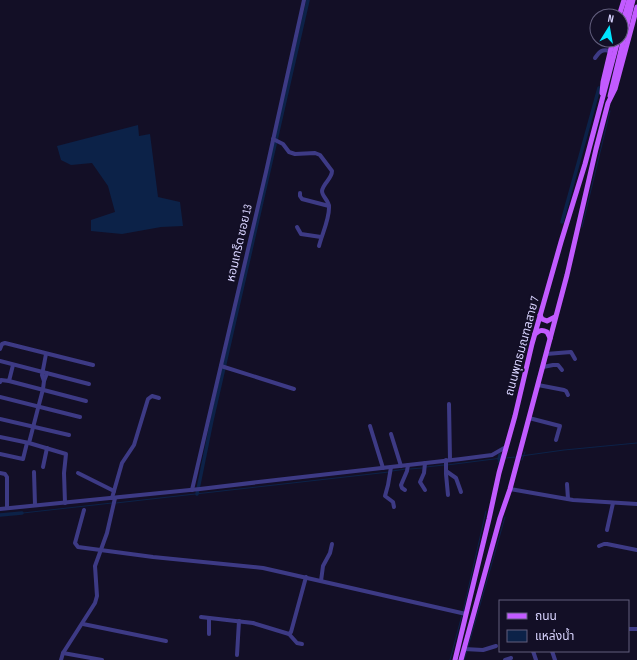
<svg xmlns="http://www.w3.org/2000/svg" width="637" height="660" font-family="'Sofia Sans Condensed','Noto Sans Thai',sans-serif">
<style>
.water{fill:#0c2248}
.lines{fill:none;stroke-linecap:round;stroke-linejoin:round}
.stream{stroke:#0c2248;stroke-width:1}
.canal{stroke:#0c2248;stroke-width:3.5}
.minor{stroke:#3d3a85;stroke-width:4}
.major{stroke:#c25bff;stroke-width:5}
.labels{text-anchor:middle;stroke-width:3.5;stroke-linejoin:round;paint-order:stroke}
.street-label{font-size:12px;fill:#d9d4ff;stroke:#130f26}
</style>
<rect width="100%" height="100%" fill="#130f26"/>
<path class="water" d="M138 125 139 136 150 134 158 197 180 202 183 226 161 227 122 234 91 231V220L115 212 108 186 92 163 71 165 61 160 57 146Z"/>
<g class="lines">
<g class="stream">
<path d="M582 227 610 111"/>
<path d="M521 456 564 450 637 443"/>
<path d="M505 458 516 457"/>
<path d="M522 460 525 452"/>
<path d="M498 463 499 459"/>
<path d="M447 465 502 458"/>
<path d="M426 467 444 465"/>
<path d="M410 469 422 468"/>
<path d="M392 471 406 469"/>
<path d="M116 503 389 472"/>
<path d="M14 514 112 503"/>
<path d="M463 612 486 511"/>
<path d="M468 647 505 517"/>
<path d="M450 660 462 615"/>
<path d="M464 660 467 651"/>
</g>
<g class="canal">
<path d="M562 222 599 88"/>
<path d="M499 459 500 455"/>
<path d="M197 494 212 420 308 0"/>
<path d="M0 515 22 513"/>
</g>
<g class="minor">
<path d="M595 58C600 51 602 49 610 51"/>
<path d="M273 139 283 144 289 152 295 154 315 153 320 155 332 171C332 179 323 183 322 191 322 197 330 201 329 208 329 220 322 234 319 246"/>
<path d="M300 193V196L302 199 329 206"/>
<path d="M297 227 301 234 321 237"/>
<path d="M0 349 2 344 5 343 93 365"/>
<path d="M546 354 571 352 575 359"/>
<path d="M0 361 89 384"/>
<path d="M221 366 294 389"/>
<path d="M543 367 553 365H558L562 370"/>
<path d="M47 373 44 381 43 389 29 443 66 454 64 473 65 503"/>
<path d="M9 381 86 401"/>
<path d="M44 381 42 375 46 354"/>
<path d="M0 382 1 380 9 381 13 365"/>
<path d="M538 385 564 390 566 391 568 395"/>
<path d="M0 397 80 417"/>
<path d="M449 404 450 460"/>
<path d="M529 418 560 426 556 440"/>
<path d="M0 419 69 435"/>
<path d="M370 426 383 468"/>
<path d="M391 434 401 466"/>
<path d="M0 437 29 443"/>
<path d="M0 454 23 459 27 443"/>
<path d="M446 460V474L448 495"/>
<path d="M425 463 424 473 420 482 425 490"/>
<path d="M43 467 47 448"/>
<path d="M391 467 388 485 385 496 393 502 394 507"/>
<path d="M446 471 456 478 461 492"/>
<path d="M34 472 35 505"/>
<path d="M0 473 5 474 7 477V508"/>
<path d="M78 473 114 491"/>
<path d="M567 484 568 499"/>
<path d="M510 489 573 500 637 504"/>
<path d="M192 490 266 172 304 0"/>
<path d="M405 490 402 488 401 485 407 471 408 465"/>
<path d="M112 498 122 463 134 445 148 399 152 396 159 398"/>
<path d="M0 509 200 489 276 480 461 459 492 455 506 447"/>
<path d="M84 510 75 543 78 547 153 557 263 568 466 614"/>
<path d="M607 530 613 503"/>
<path d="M599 546 604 544H607L637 550"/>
<path d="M321 581 323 566 330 553 332 544"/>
<path d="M201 617 253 623 289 634 291 632 306 577"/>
<path d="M209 618V634"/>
<path d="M83 624 166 641"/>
<path d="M628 629H637"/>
<path d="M289 634 297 643 302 644"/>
<path d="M464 649 483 650 496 646"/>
<path d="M533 651 536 660"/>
<path d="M552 651 555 660"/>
<path d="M63 653 102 660"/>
<path d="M237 655 239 621"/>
<path d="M61 660 63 653 95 603 97 596 95 566 107 533 115 498"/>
<path d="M505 660 511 658"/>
</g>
<g class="major">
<path d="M619 16 624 0"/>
<path d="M621 29 629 0"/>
<path d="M602 93 603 82 613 40"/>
<path d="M610 96 633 0"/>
<path d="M540 315 542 319 547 321 555 317"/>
<path d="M535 334C539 331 541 329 547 332L550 338"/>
<path d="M455 660 489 519 499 473 515 416 532 344 561 242 585 164 618 40"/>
<path d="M461 660 500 518 510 489 567 275 596 149 608 103 615 89 637 7"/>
</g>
</g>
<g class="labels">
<g class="street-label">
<text transform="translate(239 243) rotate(-77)" y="4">หอมเกร็ด ซอย 13</text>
<text transform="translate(522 346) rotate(-75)" y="4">ถนนพุทธมณฑลสาย 7</text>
</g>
</g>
<rect x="499" y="600" width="130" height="52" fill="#130f26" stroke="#625e7d"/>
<rect x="507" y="613" width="20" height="6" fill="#c25bff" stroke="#625e7d"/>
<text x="535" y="620" font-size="12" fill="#d9d4ff">ถนน</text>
<rect x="507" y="630" width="20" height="12" fill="#0c2248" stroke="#625e7d"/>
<text x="535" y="640" font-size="12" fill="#d9d4ff">แหล่งน้ำ</text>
<g transform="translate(609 28) rotate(11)"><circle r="19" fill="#130f26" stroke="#625e7d"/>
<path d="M0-3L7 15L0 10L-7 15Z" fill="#00e5ff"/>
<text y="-6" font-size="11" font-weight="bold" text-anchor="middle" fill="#d9d4ff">N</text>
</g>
</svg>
